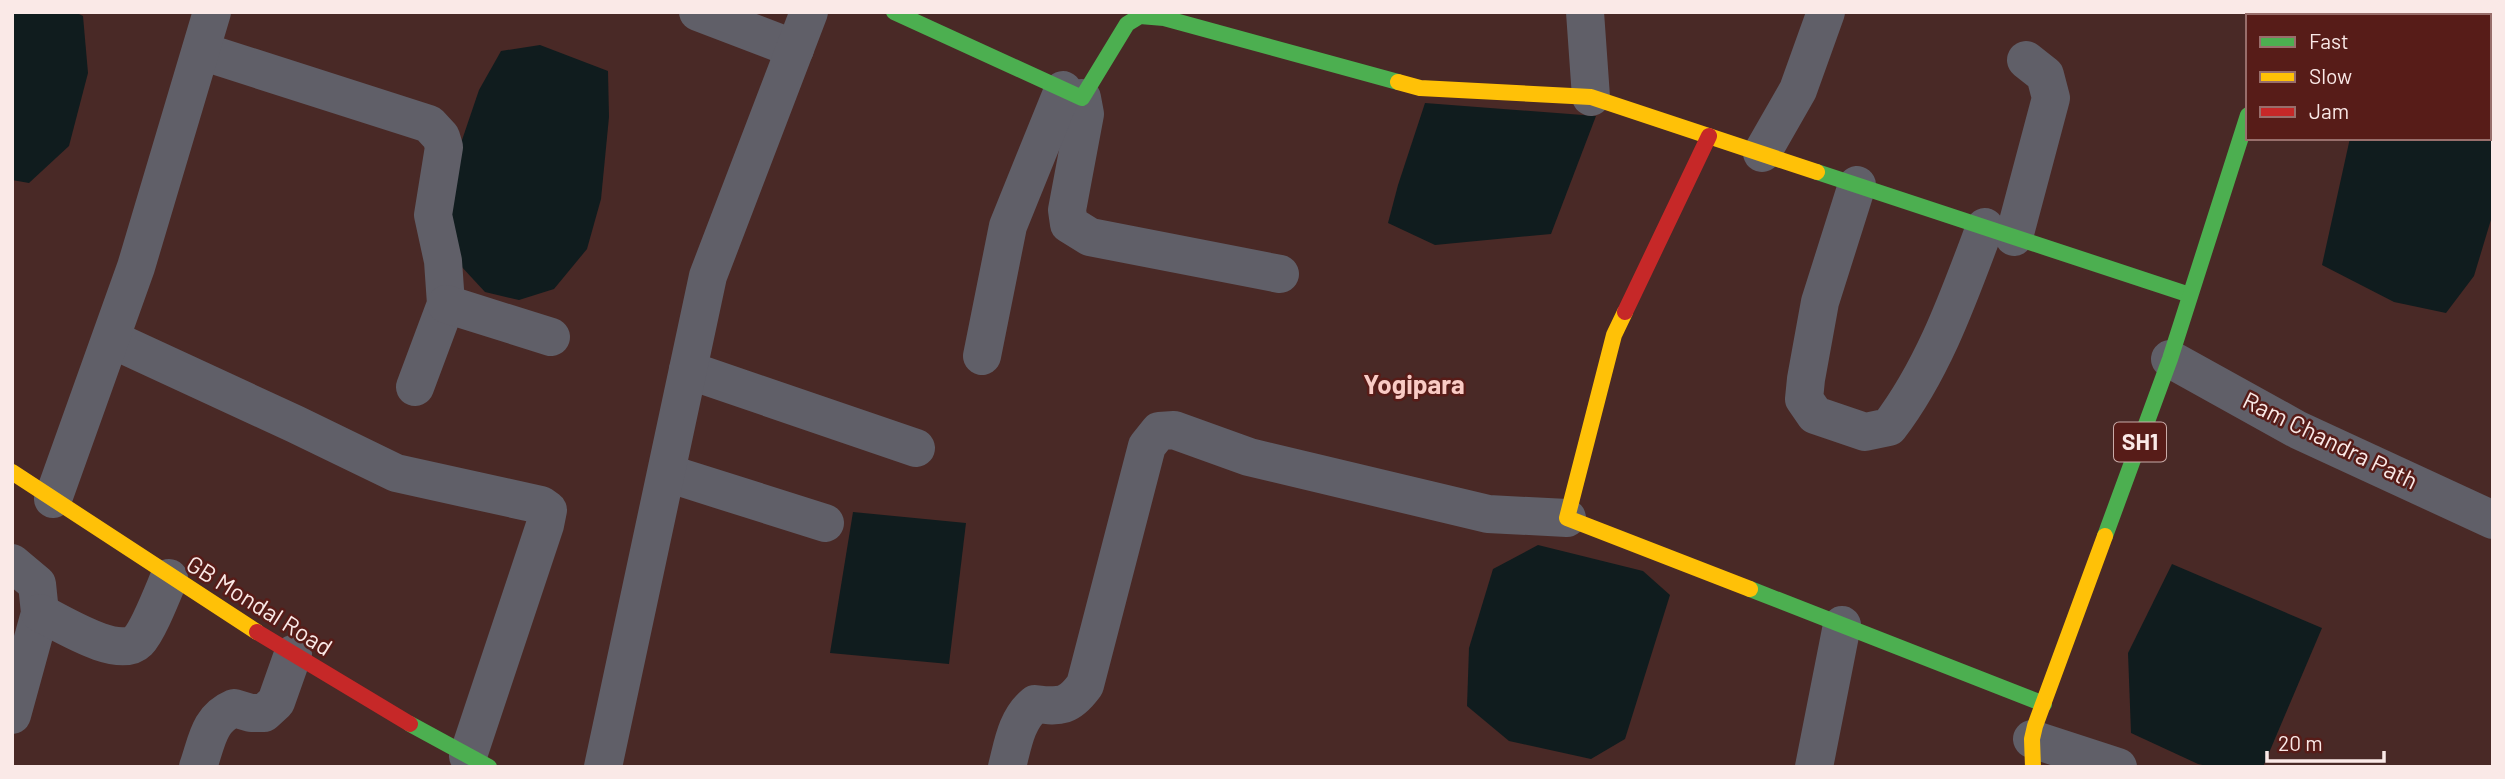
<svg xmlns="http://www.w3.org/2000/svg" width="2505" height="779" font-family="Barlow,sans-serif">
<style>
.water{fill:#101c1e}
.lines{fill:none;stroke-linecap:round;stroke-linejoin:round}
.street{stroke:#605f68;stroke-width:38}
.fast{stroke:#4caf50;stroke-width:16}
.slow{stroke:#ffc107;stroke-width:16}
.jam{stroke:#c62828;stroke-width:16}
.labels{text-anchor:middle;stroke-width:5;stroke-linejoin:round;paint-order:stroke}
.shield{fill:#571c18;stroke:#c9aca9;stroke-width:2}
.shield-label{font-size:23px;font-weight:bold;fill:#fae9e7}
.street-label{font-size:24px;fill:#fae9e7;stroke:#571c18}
.neighbourhood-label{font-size:26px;font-weight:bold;fill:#f9cbc5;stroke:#571c18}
</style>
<rect width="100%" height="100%" fill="#492926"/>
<g class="water">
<path d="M12 12H75L83 16 88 73 69 146 29 183 12 180Z"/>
<path d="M540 45 608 71 609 117 601 199 587 249 554 289 519 300 485 292 460 265 448 213 462 140 479 90 501 51Z"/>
<path d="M2489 97 2493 99V213L2474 276 2446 313 2394 302 2322 265 2350 138H2489Z"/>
<path d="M1425 103 1596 116 1551 234 1435 245 1388 223 1398 185Z"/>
<path d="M853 512 966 523 949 664 830 653Z"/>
<path d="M1538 545 1643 571 1670 595 1625 739 1591 759 1509 741 1467 706 1469 648 1493 569Z"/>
<path d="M2172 564 2322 628 2263 767H2212L2198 764 2131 733 2128 653Z"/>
</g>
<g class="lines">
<g class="street">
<path d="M698 12 795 49"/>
<path d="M1585 12 1591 97"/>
<path d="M201 51 429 124 441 137 444 147 433 215 443 261 446 304 415 387"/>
<path d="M1082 98 1085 114 1067 210 1069 224 1090 237 1280 274"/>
<path d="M1762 153 1798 90 1826 12"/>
<path d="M1857 185 1820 302 1806 379 1804 399 1815 415 1865 432 1889 427C1934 368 1959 296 1985 227"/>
<path d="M2014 237 2051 98 2045 75 2026 60"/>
<path d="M446 304 551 337"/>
<path d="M111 339 295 424 396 473 541 505 548 510 545 525 468 756"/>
<path d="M982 356 1008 226 1063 90"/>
<path d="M2170 359 2298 430 2493 520"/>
<path d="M688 370 916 448"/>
<path d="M667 473 825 523"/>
<path d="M53 499 136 267 212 12"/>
<path d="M12 563 37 584 40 613 12 715"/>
<path d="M40 613C61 623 119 660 138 641 148 631 163 592 169 578"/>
<path d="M2032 739 2118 767"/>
<path d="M198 767C207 742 208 719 234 708L251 713H264L276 702 293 654"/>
<path d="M603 767 708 276 809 12"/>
<path d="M1007 767C1013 744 1016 720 1035 704 1061 707 1069 707 1085 685L1147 446 1159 431 1174 430 1249 457 1488 514 1567 518"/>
<path d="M1814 767 1842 625"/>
</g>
<g class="fast">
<path d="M894 12 1082 98 1127 24 1140 16 1164 18 1398 82"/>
<path d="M1817 172 2190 295"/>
<path d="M2105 536 2170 359 2248 115"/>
<path d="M1750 589 2044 704"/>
<path d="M410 724 489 767"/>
</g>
<g class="slow">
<path d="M2280 16 2281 12"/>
<path d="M1398 82 1420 88 1591 97 1817 172"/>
<path d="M1625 312 1614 335 1567 518 1750 589"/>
<path d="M12 472 257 632"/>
<path d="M2033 767 2032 739 2035 726 2105 536"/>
</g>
<g class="jam">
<path d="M1625 312 1709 136"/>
<path d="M257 632 410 724"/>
</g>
</g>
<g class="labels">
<rect class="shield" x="2114" y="422.5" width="52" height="39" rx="5"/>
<g class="shield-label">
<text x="2140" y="450">SH1</text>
</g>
<g class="street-label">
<text transform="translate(2330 441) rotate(26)" y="8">Ram Chandra Path</text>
<text transform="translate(259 606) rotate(32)" y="8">GB Mondal Road</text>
</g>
<g class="neighbourhood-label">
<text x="1414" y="394">Yogipara</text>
</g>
</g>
<rect width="2505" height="779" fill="none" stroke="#fae9e7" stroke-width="28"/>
<rect x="2246" y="14" width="245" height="126" fill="#571c18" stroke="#986e6b" stroke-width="2"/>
<rect x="2260" y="37" width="35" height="10" fill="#4caf50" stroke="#986e6b" stroke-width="2"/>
<text x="2309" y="49" font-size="21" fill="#fae9e7">Fast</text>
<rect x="2260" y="72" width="35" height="10" fill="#ffc107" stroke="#986e6b" stroke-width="2"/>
<text x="2309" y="84" font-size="21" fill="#fae9e7">Slow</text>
<rect x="2260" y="107" width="35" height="10" fill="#c62828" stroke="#986e6b" stroke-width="2"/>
<text x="2309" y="119" font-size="21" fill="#fae9e7">Jam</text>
<path d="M2267 751v10h117v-10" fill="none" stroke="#fae9e7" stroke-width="3.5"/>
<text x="2278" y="751" font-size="21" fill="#fae9e7" stroke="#571c18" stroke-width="5" paint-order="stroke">20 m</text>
</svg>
